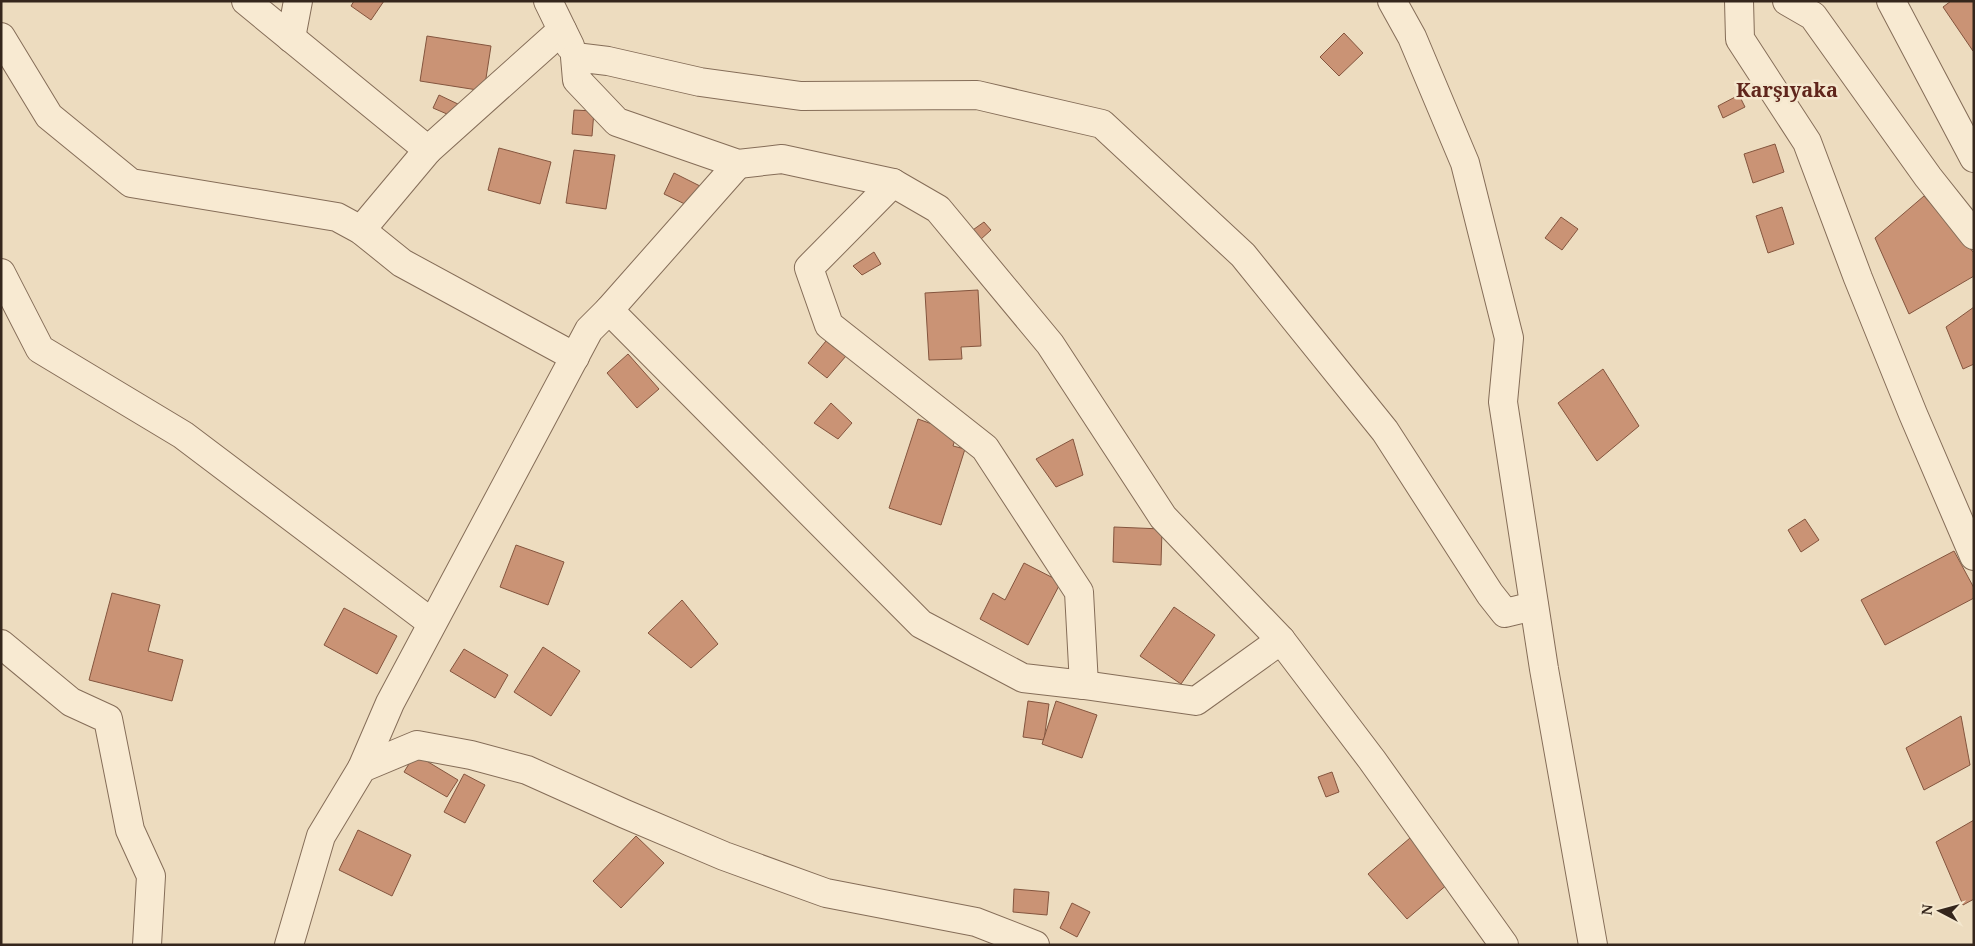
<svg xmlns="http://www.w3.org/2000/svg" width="1975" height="946" font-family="'Noto Serif',serif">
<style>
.building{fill:#ca9375;stroke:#84553e}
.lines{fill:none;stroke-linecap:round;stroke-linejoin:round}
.minor-casing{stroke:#856d58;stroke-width:30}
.tertiary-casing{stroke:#856d58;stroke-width:30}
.minor{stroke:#f8ead2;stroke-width:28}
.tertiary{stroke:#f8ead2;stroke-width:28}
.labels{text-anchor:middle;stroke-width:5;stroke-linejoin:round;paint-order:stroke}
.district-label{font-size:20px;font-weight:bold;fill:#60261c;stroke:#f4e7ce}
</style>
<rect width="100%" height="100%" fill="#eddcbf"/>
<g class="building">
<path d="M354 1H384L371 20 351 6Z"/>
<path d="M1951 1H1974L1973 51 1943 7Z"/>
<path d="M1344 33 1363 53 1339 76 1320 57Z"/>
<path d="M427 36 491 46 484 91 420 81Z"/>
<path d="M439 95 460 105 454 117 433 108Z"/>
<path d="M1739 95 1745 107 1723 118 1718 106Z"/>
<path d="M574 110 594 111 592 136 572 134Z"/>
<path d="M1775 144 1784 172 1753 183 1744 154Z"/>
<path d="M499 148 551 162 540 204 488 190Z"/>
<path d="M574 150 615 155 606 209 566 203Z"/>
<path d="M674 173 700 186 691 207 664 194Z"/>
<path d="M1924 196 1974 253V276L1909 314 1875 238Z"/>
<path d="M1782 207 1794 244 1768 253 1756 216Z"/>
<path d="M1561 217 1578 229 1562 250 1545 238Z"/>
<path d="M984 222 991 230 980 240 970 232Z"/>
<path d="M874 252 881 264 862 275 853 266Z"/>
<path d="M978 290 981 346 961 347 962 359 929 360 925 293Z"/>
<path d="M1974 307V364L1963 369 1946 327Z"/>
<path d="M826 341 846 356 827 378 808 363Z"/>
<path d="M628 354 659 389 637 408 607 373Z"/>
<path d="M1603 369 1639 426 1597 461 1558 403Z"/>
<path d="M831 403 852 423 838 439 814 423Z"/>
<path d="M918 419 957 433 953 446 965 449 941 525 889 508Z"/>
<path d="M1073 439 1083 475 1056 487 1036 459Z"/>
<path d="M1805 519 1819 540 1801 552 1788 530Z"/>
<path d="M1114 527 1162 529 1161 565 1113 562Z"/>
<path d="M516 545 564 562 548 605 500 587Z"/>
<path d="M1954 551 1974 588V598L1885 645 1861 600Z"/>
<path d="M1024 563 1061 582 1028 645 980 619 993 593 1005 600Z"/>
<path d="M112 593 160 605 148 651 183 660 172 701 89 680Z"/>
<path d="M682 600 718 644 691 668 648 633Z"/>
<path d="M1174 607 1215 635 1181 684 1140 656Z"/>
<path d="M344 608 397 636 377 674 324 645Z"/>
<path d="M543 647 580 671 551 716 514 692Z"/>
<path d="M464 649 508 675 495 698 450 671Z"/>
<path d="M1028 701 1049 704 1044 740 1023 737Z"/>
<path d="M1056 701 1097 715 1082 758 1042 744Z"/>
<path d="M1961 716 1970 765 1924 790 1906 748Z"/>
<path d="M415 754 458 780 447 797 404 772Z"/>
<path d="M1332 772 1339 792 1326 797 1318 777Z"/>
<path d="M464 774 485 785 465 823 444 812Z"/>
<path d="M1974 820V899L1963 905 1936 842Z"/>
<path d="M358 830 411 855 392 896 339 870Z"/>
<path d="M636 836 664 863 621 908 593 881Z"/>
<path d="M1410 838 1449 883 1407 919 1368 874Z"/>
<path d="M1014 889 1049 892 1047 915 1013 912Z"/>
<path d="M1072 903 1090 912 1077 937 1060 928Z"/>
</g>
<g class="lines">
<defs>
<g id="minor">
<path d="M246 1 428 150 562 30"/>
<path d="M548 1 570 46"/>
<path d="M1392 1 1412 37 1465 163 1509 338 1503 402 1544 669 1593 945"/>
<path d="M1739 1 1740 39 1807 142 1858 278 1913 414 1974 556"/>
<path d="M1787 1 1813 16 1928 177 1974 235"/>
<path d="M1 37 49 116 131 183 337 217 361 230 402 263 575 357"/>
<path d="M291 38 298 1"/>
<path d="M738 164 609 310 921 624 1023 678 1084 685 1196 701 1281 640"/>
<path d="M893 183 809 268 829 325 985 448 1079 592 1084 685"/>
<path d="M361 230 428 150"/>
<path d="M1 273 40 349 183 435 432 623"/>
<path d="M1 644 71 702 108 719 130 830 151 876 147 945"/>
<path d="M362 768 390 703 589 330 609 310"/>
<path d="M289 945 321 836 362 768 417 745 471 755 527 770 625 814 724 856 826 893 976 922 1035 945"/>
<path d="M1504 945 1372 760 1281 640 1163 517 1050 344 938 209 893 183 782 159 738 164 617 122 577 80 575 57 608 61 700 82 801 96 977 95 1102 124 1243 255 1385 431 1490 594 1505 613 1534 606"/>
</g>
<path id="tertiary" d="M1891 1 1974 158"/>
</defs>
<use href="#minor" class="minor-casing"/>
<use href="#tertiary" class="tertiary-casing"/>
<use href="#minor" class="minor"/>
<use href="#tertiary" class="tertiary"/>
</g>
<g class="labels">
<g class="district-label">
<text x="1787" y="97">Karşıyaka</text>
</g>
</g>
<rect width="1975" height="946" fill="none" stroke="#35261c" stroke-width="5"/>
<g transform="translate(1940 911) rotate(276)" stroke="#f4e7ce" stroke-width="4" paint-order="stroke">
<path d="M0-4L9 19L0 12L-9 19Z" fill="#35261c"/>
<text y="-8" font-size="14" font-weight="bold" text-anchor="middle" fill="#35261c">N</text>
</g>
</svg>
